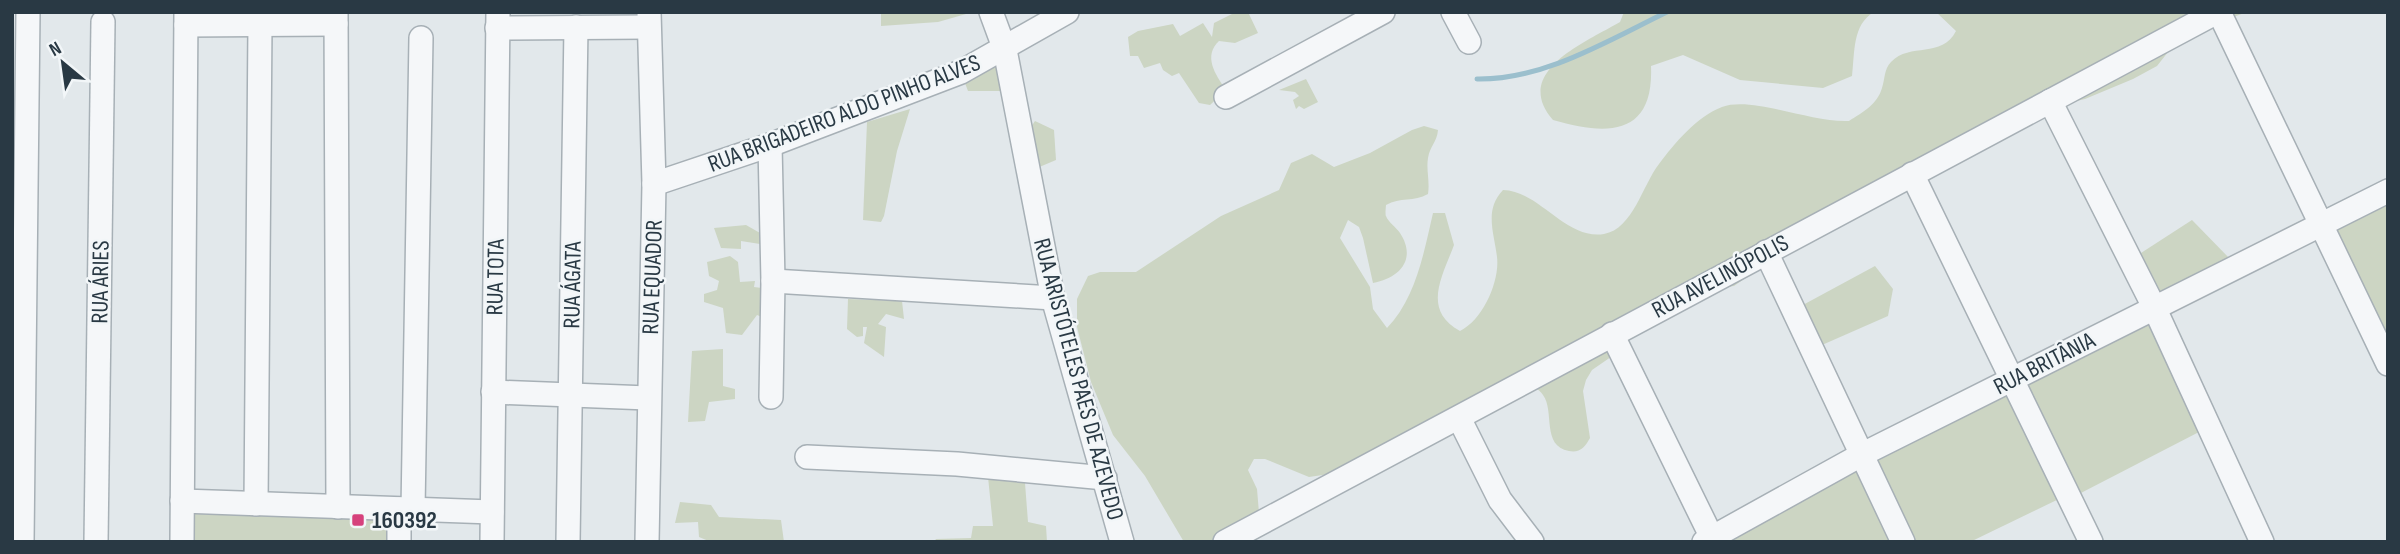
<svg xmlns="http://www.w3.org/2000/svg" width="2400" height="554" font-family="'Sofia Sans Condensed',sans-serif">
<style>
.green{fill:#ccd5c3}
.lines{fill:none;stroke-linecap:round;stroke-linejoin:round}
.stream{stroke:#9bbfcd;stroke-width:5}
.minor-casing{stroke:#a7b0b6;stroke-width:26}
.minor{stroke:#f5f7f9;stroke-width:23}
.poi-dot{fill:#d6417c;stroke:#f2f6f8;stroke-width:2.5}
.labels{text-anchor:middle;stroke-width:5;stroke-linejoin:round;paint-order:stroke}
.street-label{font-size:24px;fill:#293944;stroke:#f2f6f8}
.poi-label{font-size:24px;font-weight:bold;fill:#293944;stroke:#f2f6f8;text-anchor:start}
</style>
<rect width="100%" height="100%" fill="#e2e8eb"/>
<g class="green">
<path d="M881 12H973L938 22 881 26Z"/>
<path d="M1236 12H1248L1258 33 1235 43 1219 41C1203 56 1215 74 1226 90L1210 105 1199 103 1179 73 1172 76 1163 70 1160 63 1144 68 1138 56H1130L1128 37 1138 31 1173 24 1180 36 1203 23 1212 37 1214 23Z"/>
<path d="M1624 12H1874C1852 25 1855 52 1852 76L1823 88 1740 80 1683 55 1651 66C1654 136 1608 136 1553 120 1511 72 1586 42 1620 22Z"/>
<path d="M1936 12H2247L2206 27 2172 47 2157 66 2133 79 2085 99 2038 110 1830 219 1734 286 1700 290 1644 321 1621 350 1592 370 1586 380 1583 391 1590 438C1585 447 1580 453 1569 451 1541 446 1555 411 1543 395 1539 389 1531 385 1526 381L1343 472 1309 477 1265 459H1254L1248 470 1257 489 1259 513 1236 542H1184L1145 476 1113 435 1091 382 1077 327V299L1088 276 1100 272H1136L1221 216 1279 190 1291 163 1312 154 1334 167 1370 153 1412 130 1424 126 1438 130C1437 142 1430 146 1428 158 1426 170 1430 181 1428 194 1414 202 1400 197 1386 205 1386 206 1385 215 1386 216 1388 222 1396 227 1400 233 1417 259 1400 278 1373 283L1363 238 1359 227 1348 220 1340 238 1370 287 1373 309 1387 328C1416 298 1424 252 1433 213H1445L1454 245C1443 275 1421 310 1460 331 1483 320 1500 281 1497 257 1494 232 1484 210 1503 190 1540 191 1565 240 1604 234 1633 229 1643 184 1659 164 1674 144 1697 116 1722 107 1753 96 1812 123 1849 121 1863 112 1877 105 1882 88 1885 79 1884 69 1891 62 1910 42 1942 59 1956 31Z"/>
<path d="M999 65 1003 91H968L965 83Z"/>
<path d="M1306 79 1318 102 1304 109 1299 106 1296 109 1293 100 1299 96 1295 92 1279 90Z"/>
<path d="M910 109 897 151 884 216 881 222 863 220 867 122Z"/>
<path d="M1035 121 1054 130 1056 160 1037 168 1029 130Z"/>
<path d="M2388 202V337L2385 338 2332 230Z"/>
<path d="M2192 220 2231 260 2155 297 2141 253Z"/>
<path d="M746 225 760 233V244L741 241V249L721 248 714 228Z"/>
<path d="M730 256 738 262 740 282 755 281 754 287 762 288V317L757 315 742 335 726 333 723 308 704 302V294L717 290 719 281 709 276 707 262Z"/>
<path d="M1875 266 1893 289 1888 316 1822 345 1801 306Z"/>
<path d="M848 299 902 301 904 319 886 314 878 324 886 327 884 357 864 343 867 327H863V336L857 337 847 329Z"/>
<path d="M2149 321 2199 432 2077 495 2026 382Z"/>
<path d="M723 349V386L735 389V399L709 402 705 421 688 422 692 351Z"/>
<path d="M2009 390 2063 497 1970 542H1909L1870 460Z"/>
<path d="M1860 466 1896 542H1723Z"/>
<path d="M988 477 1025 483 1028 522 1046 526 1047 542H934L936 539 971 538 973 526H993Z"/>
<path d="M680 502 711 505 719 517 781 520 784 542H711L699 537 698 522 675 523Z"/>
<path d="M190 514 387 517V542H190Z"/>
</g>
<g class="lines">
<path class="stream" d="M1477 79C1544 80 1607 41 1667 12"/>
<defs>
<g id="minor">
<path d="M336 12 338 507"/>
<path d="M991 12 1005 50 1053 298 1122 542"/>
<path d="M1453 12 1469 42"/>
<path d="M2219 12 2388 364"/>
<path d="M186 25 336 24"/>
<path d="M497 28 648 27"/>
<path d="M1226 97 1383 12"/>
<path d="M2050 101 2154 307 2262 542"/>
<path d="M770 145 773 281 771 397"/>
<path d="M1912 174 2091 542"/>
<path d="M654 184 770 145 961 72 1067 12"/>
<path d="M1766 252 1903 542"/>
<path d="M773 281 1053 298"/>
<path d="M1612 334 1714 542"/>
<path d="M493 392 648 398"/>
<path d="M1459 418 1500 500 1532 542"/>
<path d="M807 457 957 464 1105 478"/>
<path d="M182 501 492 512"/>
<path d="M256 504 260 24"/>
<path d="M413 509 421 38"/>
<path d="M22 542 28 12"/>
<path d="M96 542 103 22"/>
<path d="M182 542 186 12"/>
<path d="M399 542V509"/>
<path d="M492 542 498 12"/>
<path d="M568 542 576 27"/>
<path d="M647 542 654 184 649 12"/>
<path d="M1225 542 2217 12"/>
<path d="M1704 542 1861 455 2388 191"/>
</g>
</defs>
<use href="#minor" class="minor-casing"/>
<use href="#minor" class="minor"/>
</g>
<rect class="poi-dot" x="351" y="513" width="14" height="14" rx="3.5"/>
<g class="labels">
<g class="street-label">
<text transform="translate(844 113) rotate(-21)" y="8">RUA BRIGADEIRO ALDO PINHO ALVES</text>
<text transform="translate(1720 276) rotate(-28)" y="8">RUA AVELINÓPOLIS</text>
<text transform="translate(495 277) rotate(-89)" y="8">RUA TOTA</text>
<text transform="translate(652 277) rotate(-88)" y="8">RUA EQUADOR</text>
<text transform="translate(100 282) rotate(-89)" y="8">RUA ÁRIES</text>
<text transform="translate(572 285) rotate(-89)" y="8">RUA ÁGATA</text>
<text transform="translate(2044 363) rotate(-27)" y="8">RUA BRITÂNIA</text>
<text transform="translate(1079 379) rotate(75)" y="8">RUA ARISTÓTELES PAES DE AZEVEDO</text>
</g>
<g class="poi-label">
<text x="372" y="528">160392</text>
</g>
</g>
<rect width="2400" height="554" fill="none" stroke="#293944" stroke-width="28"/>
<g transform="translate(63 63) rotate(331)" stroke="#f2f6f8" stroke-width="5" paint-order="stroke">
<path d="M0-5L12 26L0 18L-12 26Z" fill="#293944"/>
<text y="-10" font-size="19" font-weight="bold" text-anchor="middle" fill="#293944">N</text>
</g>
</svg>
